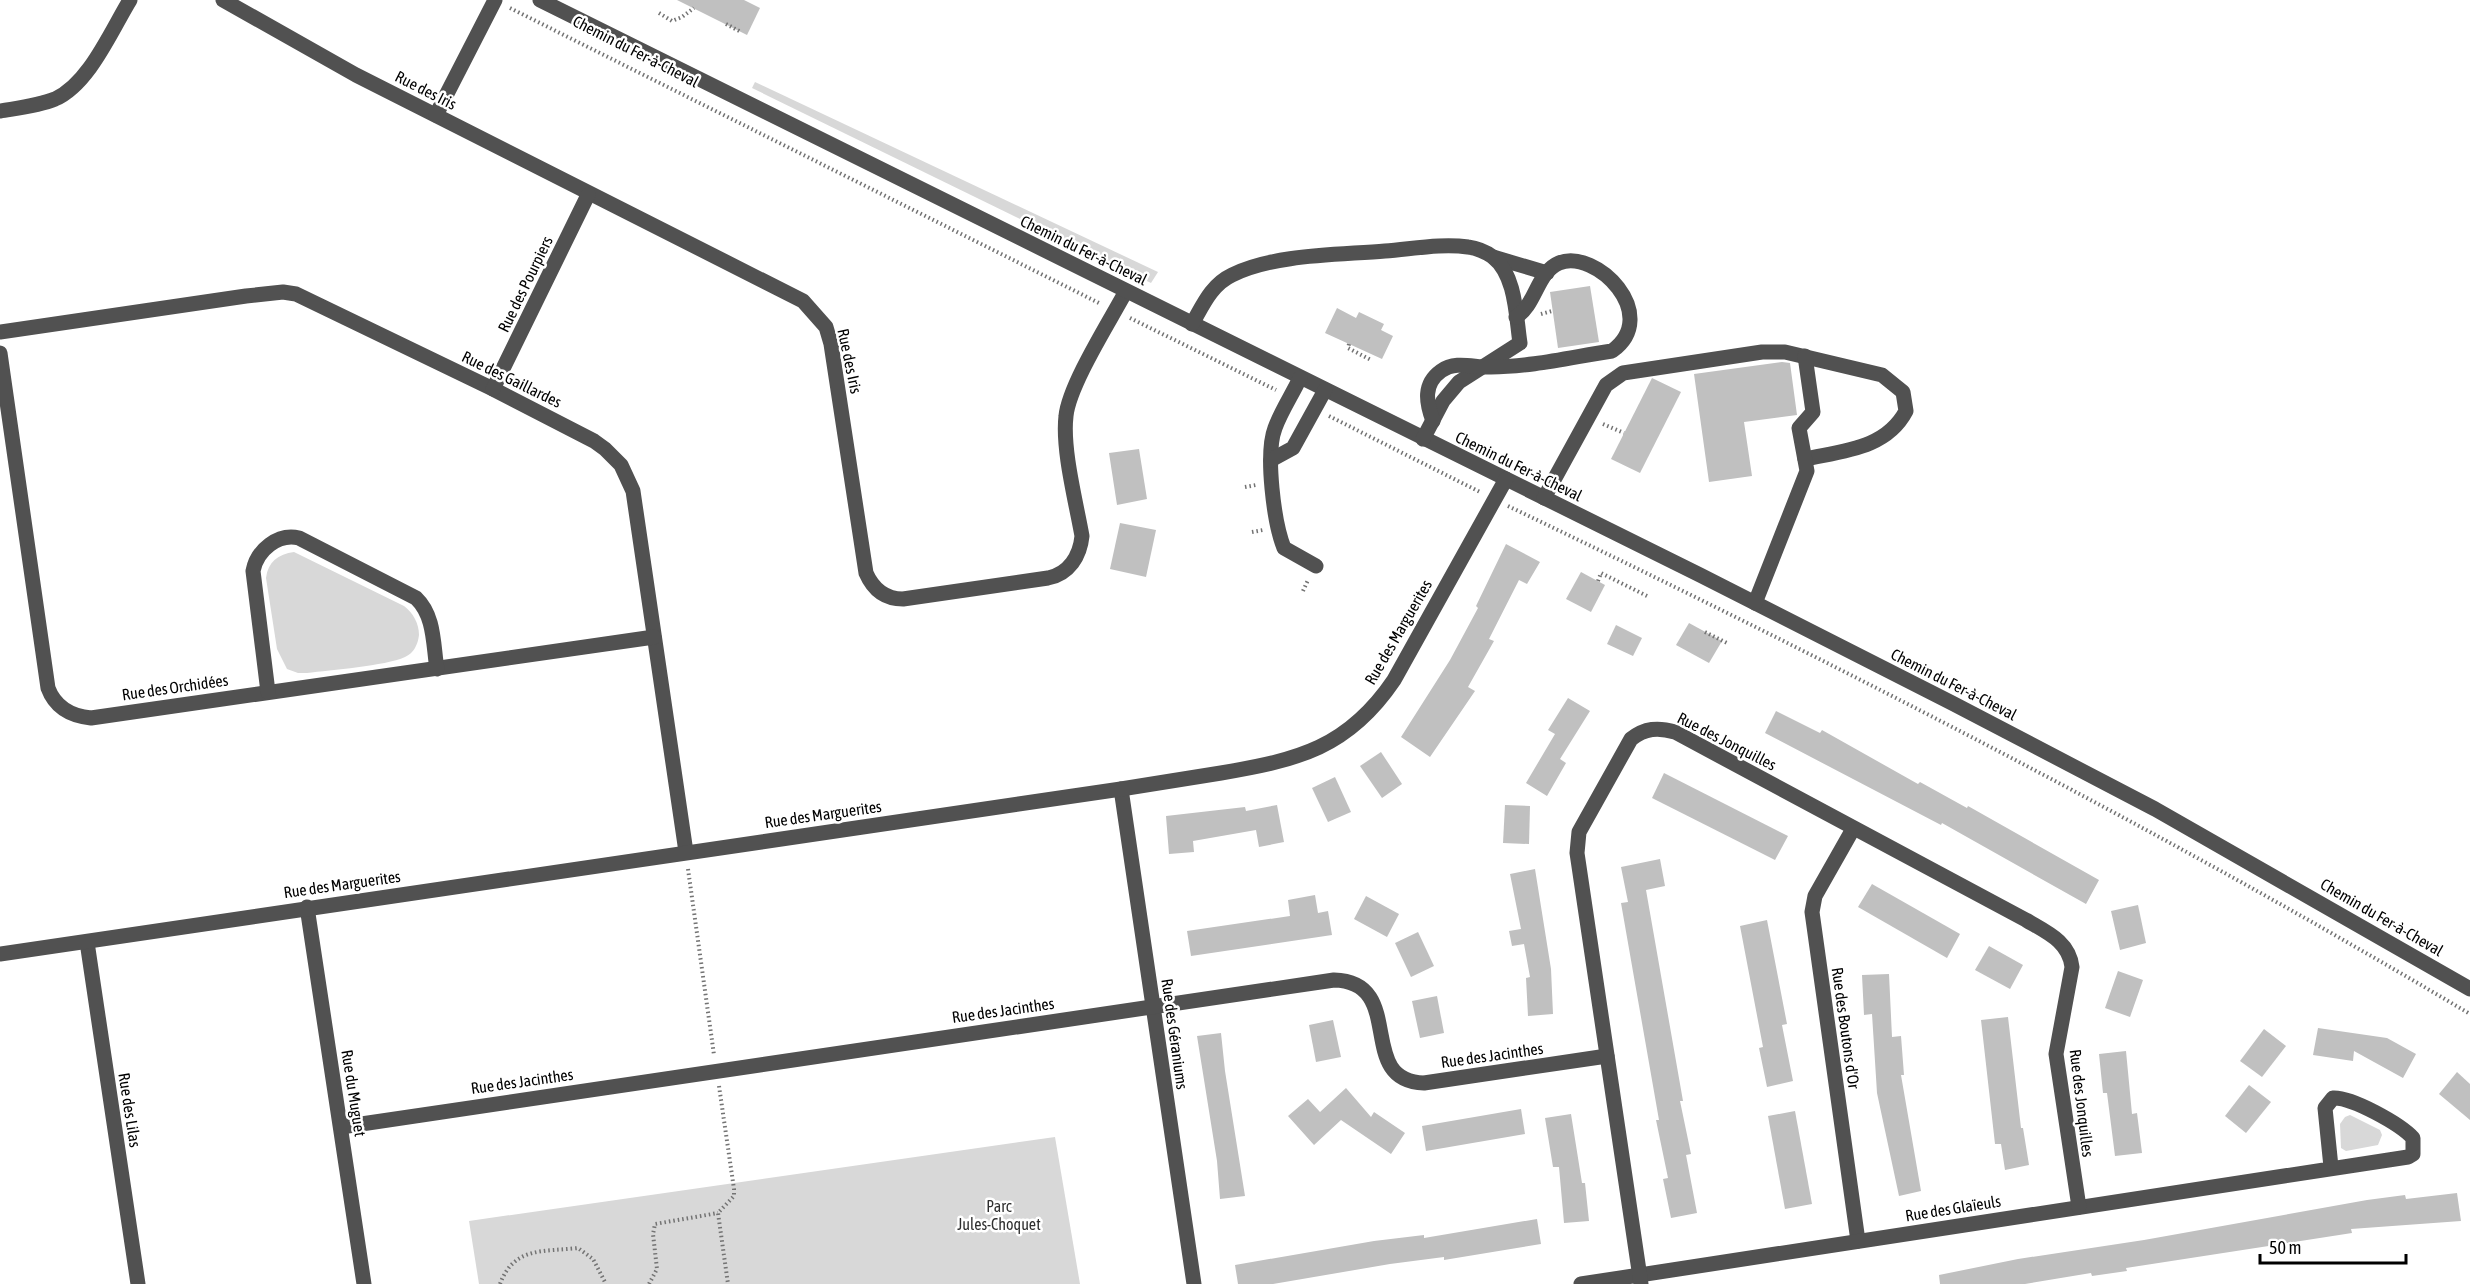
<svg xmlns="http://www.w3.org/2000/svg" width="2470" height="1284" font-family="'Asap Condensed',sans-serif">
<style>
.green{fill:#d8d8d8}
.building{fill:#c0c0c0}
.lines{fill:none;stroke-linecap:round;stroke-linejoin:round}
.path{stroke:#737373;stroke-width:4;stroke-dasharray:1.5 3;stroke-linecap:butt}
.minor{stroke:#515151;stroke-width:15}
.labels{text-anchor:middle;stroke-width:5;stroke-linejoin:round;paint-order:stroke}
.street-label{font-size:16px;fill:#000;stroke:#fff}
.park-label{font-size:16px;fill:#2f2f2f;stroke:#fff}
</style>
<rect width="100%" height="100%" fill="#fff"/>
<g class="green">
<path d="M755 82 1158 272 1151 283 752 88Z"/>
<path d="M294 552 404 606C413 613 419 623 419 635 418 644 414 653 405 657 385 666 331 670 307 673H298L287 669 277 649 266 578C268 562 278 554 294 552Z"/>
<path d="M2350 1115 2380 1130 2382 1135 2378 1145 2346 1151 2341 1148 2340 1124 2345 1117Z"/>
<path d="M1055 1137 1080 1284H479L469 1221Z"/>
</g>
<g class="building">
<path d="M677 0H744L760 8 747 35Z"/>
<path d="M1590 286 1599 342 1558 348 1550 292Z"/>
<path d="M1337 308 1356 318 1359 312 1384 324 1381 330 1393 336 1382 359 1325 333Z"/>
<path d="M1782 362 1790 363 1797 415 1744 422 1752 476 1709 482 1694 374Z"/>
<path d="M1652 378 1681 392 1640 473 1611 459Z"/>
<path d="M1139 449 1147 499 1117 505 1109 453Z"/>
<path d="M1120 523 1156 530 1146 577 1110 569Z"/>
<path d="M1506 544 1540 562 1527 584 1519 580 1489 639 1494 641 1468 687 1475 691 1430 757 1401 737 1450 660 1478 608 1476 606Z"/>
<path d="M1581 572 1605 585 1591 612 1566 599Z"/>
<path d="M1689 623 1722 641 1709 663 1676 645Z"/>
<path d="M1616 625 1642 638 1633 656 1607 644Z"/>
<path d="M1568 698 1590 711 1560 759 1566 763 1547 796 1526 783 1555 734 1548 730Z"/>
<path d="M1776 711 1820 733 1822 730 1918 784 1920 782 1967 808 1968 806 2099 880 2086 904 1942 823 1941 825 1765 733Z"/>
<path d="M1381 752 1402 784 1382 798 1360 766Z"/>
<path d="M1664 773 1788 836 1775 860 1652 798Z"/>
<path d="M1335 777 1351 812 1328 822 1312 788Z"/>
<path d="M1277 805 1284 842 1259 847 1256 830 1193 841 1194 852 1169 854 1166 816 1245 807 1246 811Z"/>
<path d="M1505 805 1530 806 1529 844 1503 843Z"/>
<path d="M1660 859 1665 886 1646 890 1683 1101H1680L1691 1154 1686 1155 1697 1213 1671 1218 1663 1179 1668 1178 1656 1120H1659L1621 903 1628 902 1621 867Z"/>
<path d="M1535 869 1551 969 1553 1014 1528 1016 1526 978 1530 977 1524 944 1512 946 1509 931 1521 929 1510 874Z"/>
<path d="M1872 884 1960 934 1947 958 1858 907Z"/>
<path d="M1315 895 1318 913 1328 911 1332 935 1191 956 1187 931 1290 916 1288 900Z"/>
<path d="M1366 896 1399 914 1387 937 1354 919Z"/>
<path d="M2138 905 2146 943 2120 950 2111 911Z"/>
<path d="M1767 920 1787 1024 1782 1025 1793 1081 1767 1087 1759 1048 1763 1047 1740 926Z"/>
<path d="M1418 932 1434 966 1411 977 1395 943Z"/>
<path d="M1989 946 2023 965 2010 989 1975 970Z"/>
<path d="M2118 971 2143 980 2130 1017 2105 1008Z"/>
<path d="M1889 974 1892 1037 1901 1036 1904 1075H1901L1921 1191 1899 1196 1877 1093 1872 1014 1864 1015 1862 975Z"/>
<path d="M1437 996 1444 1033 1420 1038 1412 1001Z"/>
<path d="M2008 1017 2021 1128H2023L2029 1165 2005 1170 2001 1144H1995L1981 1020Z"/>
<path d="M1333 1020 1341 1057 1316 1062 1309 1025Z"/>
<path d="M2318 1028 2387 1038 2416 1054 2403 1078 2354 1051 2353 1061 2313 1055Z"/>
<path d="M2264 1029 2286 1046 2262 1077 2240 1061Z"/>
<path d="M1221 1033 1225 1071 1245 1196 1220 1199 1217 1161 1197 1036Z"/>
<path d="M2126 1051 2132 1114 2137 1113 2142 1153 2115 1156 2107 1093H2103L2099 1054Z"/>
<path d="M2457 1072 2470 1084V1120L2439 1094Z"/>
<path d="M2249 1085 2271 1102 2246 1133 2225 1116Z"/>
<path d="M1346 1088 1371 1117 1374 1112 1405 1133 1391 1154 1341 1120 1314 1145 1288 1116 1308 1099 1320 1112Z"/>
<path d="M1521 1109 1525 1134 1426 1151 1422 1126Z"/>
<path d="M1795 1111 1812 1204 1785 1209 1768 1116Z"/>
<path d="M1571 1114 1582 1183H1585L1589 1221 1564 1223 1559 1167H1553L1545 1118Z"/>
<path d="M2457 1193 2461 1221 2351 1229 2352 1233 2126 1268 2127 1271 2092 1276 2091 1273 2025 1284H1940L1939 1275 2018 1259 2144 1240 2367 1200 2405 1195 2406 1199Z"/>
<path d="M1537 1219 1541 1244 1444 1260V1257L1390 1264 1273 1284H1238L1235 1265 1374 1241 1424 1235V1238Z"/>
</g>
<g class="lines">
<g class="path">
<path d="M510 8 1101 304"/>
<path d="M659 13 672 21 682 17 694 8"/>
<path d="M726 24 741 32"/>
<path d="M1541 314 1552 311"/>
<path d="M1130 318 1276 390"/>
<path d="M1349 344 1348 348 1371 360"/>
<path d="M1329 416 1480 492"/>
<path d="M1603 424 1624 433"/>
<path d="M1245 487 1256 485"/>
<path d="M1508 506C1835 663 2158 828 2470 1014"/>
<path d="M1252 532 1263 530"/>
<path d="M1598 581 1601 573 1647 596"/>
<path d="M1303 591 1308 580"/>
<path d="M1705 632 1727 643"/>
<path d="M688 869 714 1055"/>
<path d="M719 1086 734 1189V1196L718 1213 728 1284"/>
<path d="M500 1284C514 1246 544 1252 578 1248L593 1259 606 1284"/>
<path d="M649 1284 657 1269 653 1234 655 1224 718 1213"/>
</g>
<g class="minor">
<path d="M223 0 356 75 803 301 826 327 831 344 866 573C873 589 885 599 903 599L1048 578C1069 574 1080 556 1082 536 1076 502 1062 449 1066 416 1069 385 1110 321 1126 291"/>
<path d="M540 0 1700 575 1952 703 2155 809 2470 989"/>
<path d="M0 111C18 108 38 106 55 99 89 84 111 31 130 0"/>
<path d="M436 115 495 0"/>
<path d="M1493 257 1547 273"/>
<path d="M1192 324C1203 305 1211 285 1232 275 1274 254 1339 255 1385 251 1412 249 1442 243 1468 247 1476 248 1486 252 1493 257 1516 275 1516 317 1520 343L1459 382 1443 401 1423 439"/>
<path d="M0 332 246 296 283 292 296 294 493 389 594 441 605 449 621 465 633 491 686 852"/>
<path d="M0 353 48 688C55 707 71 716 91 718L654 637"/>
<path d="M1300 378C1292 395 1281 411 1275 428 1265 454 1274 523 1284 548L1316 566"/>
<path d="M493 389 588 195"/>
<path d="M1433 421C1426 402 1423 384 1441 371 1456 360 1475 368 1491 367 1531 367 1572 357 1612 351 1662 315 1596 248 1559 263 1537 272 1536 305 1516 317"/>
<path d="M1271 460 1293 448 1325 390"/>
<path d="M1544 498 1606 385 1623 373 1762 352H1785L1882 375 1903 392 1906 411C1886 449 1842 451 1805 459"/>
<path d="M1755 603 1807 471 1799 428 1813 412 1805 356"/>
<path d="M268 692 253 571C257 550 278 533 299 538L416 598C435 616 433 645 437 669"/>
<path d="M1121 789 1194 1284"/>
<path d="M1853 829 1815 896 1812 912 1858 1241"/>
<path d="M307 907 364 1284"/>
<path d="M87 942 138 1284"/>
<path d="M0 954 1121 789C1154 784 1188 778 1221 773 1298 760 1348 748 1394 680L1506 479"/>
<path d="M341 1127 1334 980C1408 982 1354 1081 1424 1083L1607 1056"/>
<path d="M1581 1284 2408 1157 2413 1154V1138C2400 1124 2352 1097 2333 1098L2325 1108 2331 1167"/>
<path d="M1641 1284 1577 853 1579 832 1631 739C1645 728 1658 727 1675 732L2026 920C2046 932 2069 941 2072 967L2056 1054 2079 1207"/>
</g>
</g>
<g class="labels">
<g class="street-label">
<text transform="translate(636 51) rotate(27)" y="6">Chemin du Fer-à-Cheval</text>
<text transform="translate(426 90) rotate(27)" y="6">Rue des Iris</text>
<text transform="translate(1084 250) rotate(26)" y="6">Chemin du Fer-à-Cheval</text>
<text transform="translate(525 284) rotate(-64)" y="6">Rue des Pourpiers</text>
<text transform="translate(850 361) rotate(78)" y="6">Rue des Iris</text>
<text transform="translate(512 379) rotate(26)" y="6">Rue des Gaillardes</text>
<text transform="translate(1519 466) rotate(26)" y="6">Chemin du Fer-à-Cheval</text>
<text transform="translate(1398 632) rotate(-60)" y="6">Rue des Marguerites</text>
<text transform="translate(1954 684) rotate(27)" y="6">Chemin du Fer-à-Cheval</text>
<text transform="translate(175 687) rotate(-8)" y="6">Rue des Orchidées</text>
<text transform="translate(1727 741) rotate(27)" y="6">Rue des Jonquilles</text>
<text transform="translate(823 814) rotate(-8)" y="6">Rue des Marguerites</text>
<text transform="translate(342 884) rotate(-8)" y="6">Rue des Marguerites</text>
<text transform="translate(2382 917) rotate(30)" y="6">Chemin du Fer-à-Cheval</text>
<text transform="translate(1003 1010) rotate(-8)" y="6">Rue des Jacinthes</text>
<text transform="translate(1846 1028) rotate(82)" y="6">Rue des Boutons d'Or</text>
<text transform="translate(1175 1034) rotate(82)" y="6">Rue des Géraniums</text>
<text transform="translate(1492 1055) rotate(-8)" y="6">Rue des Jacinthes</text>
<text transform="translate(522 1081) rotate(-8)" y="6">Rue des Jacinthes</text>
<text transform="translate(354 1093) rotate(81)" y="6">Rue du Muguet</text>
<text transform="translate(2082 1103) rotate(83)" y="6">Rue des Jonquilles</text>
<text transform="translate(130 1110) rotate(81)" y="6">Rue des Lilas</text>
<text transform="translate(1953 1208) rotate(-9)" y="6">Rue des Glaïeuls</text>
</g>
<g class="park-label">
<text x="999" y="1212">Parc<tspan x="999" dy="18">Jules-Choquet</tspan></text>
</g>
</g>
<path d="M2260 1254v9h146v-9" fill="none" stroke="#000000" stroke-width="3"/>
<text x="2269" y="1254" font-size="18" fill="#000000" stroke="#ffffff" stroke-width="4.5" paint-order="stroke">50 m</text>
</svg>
